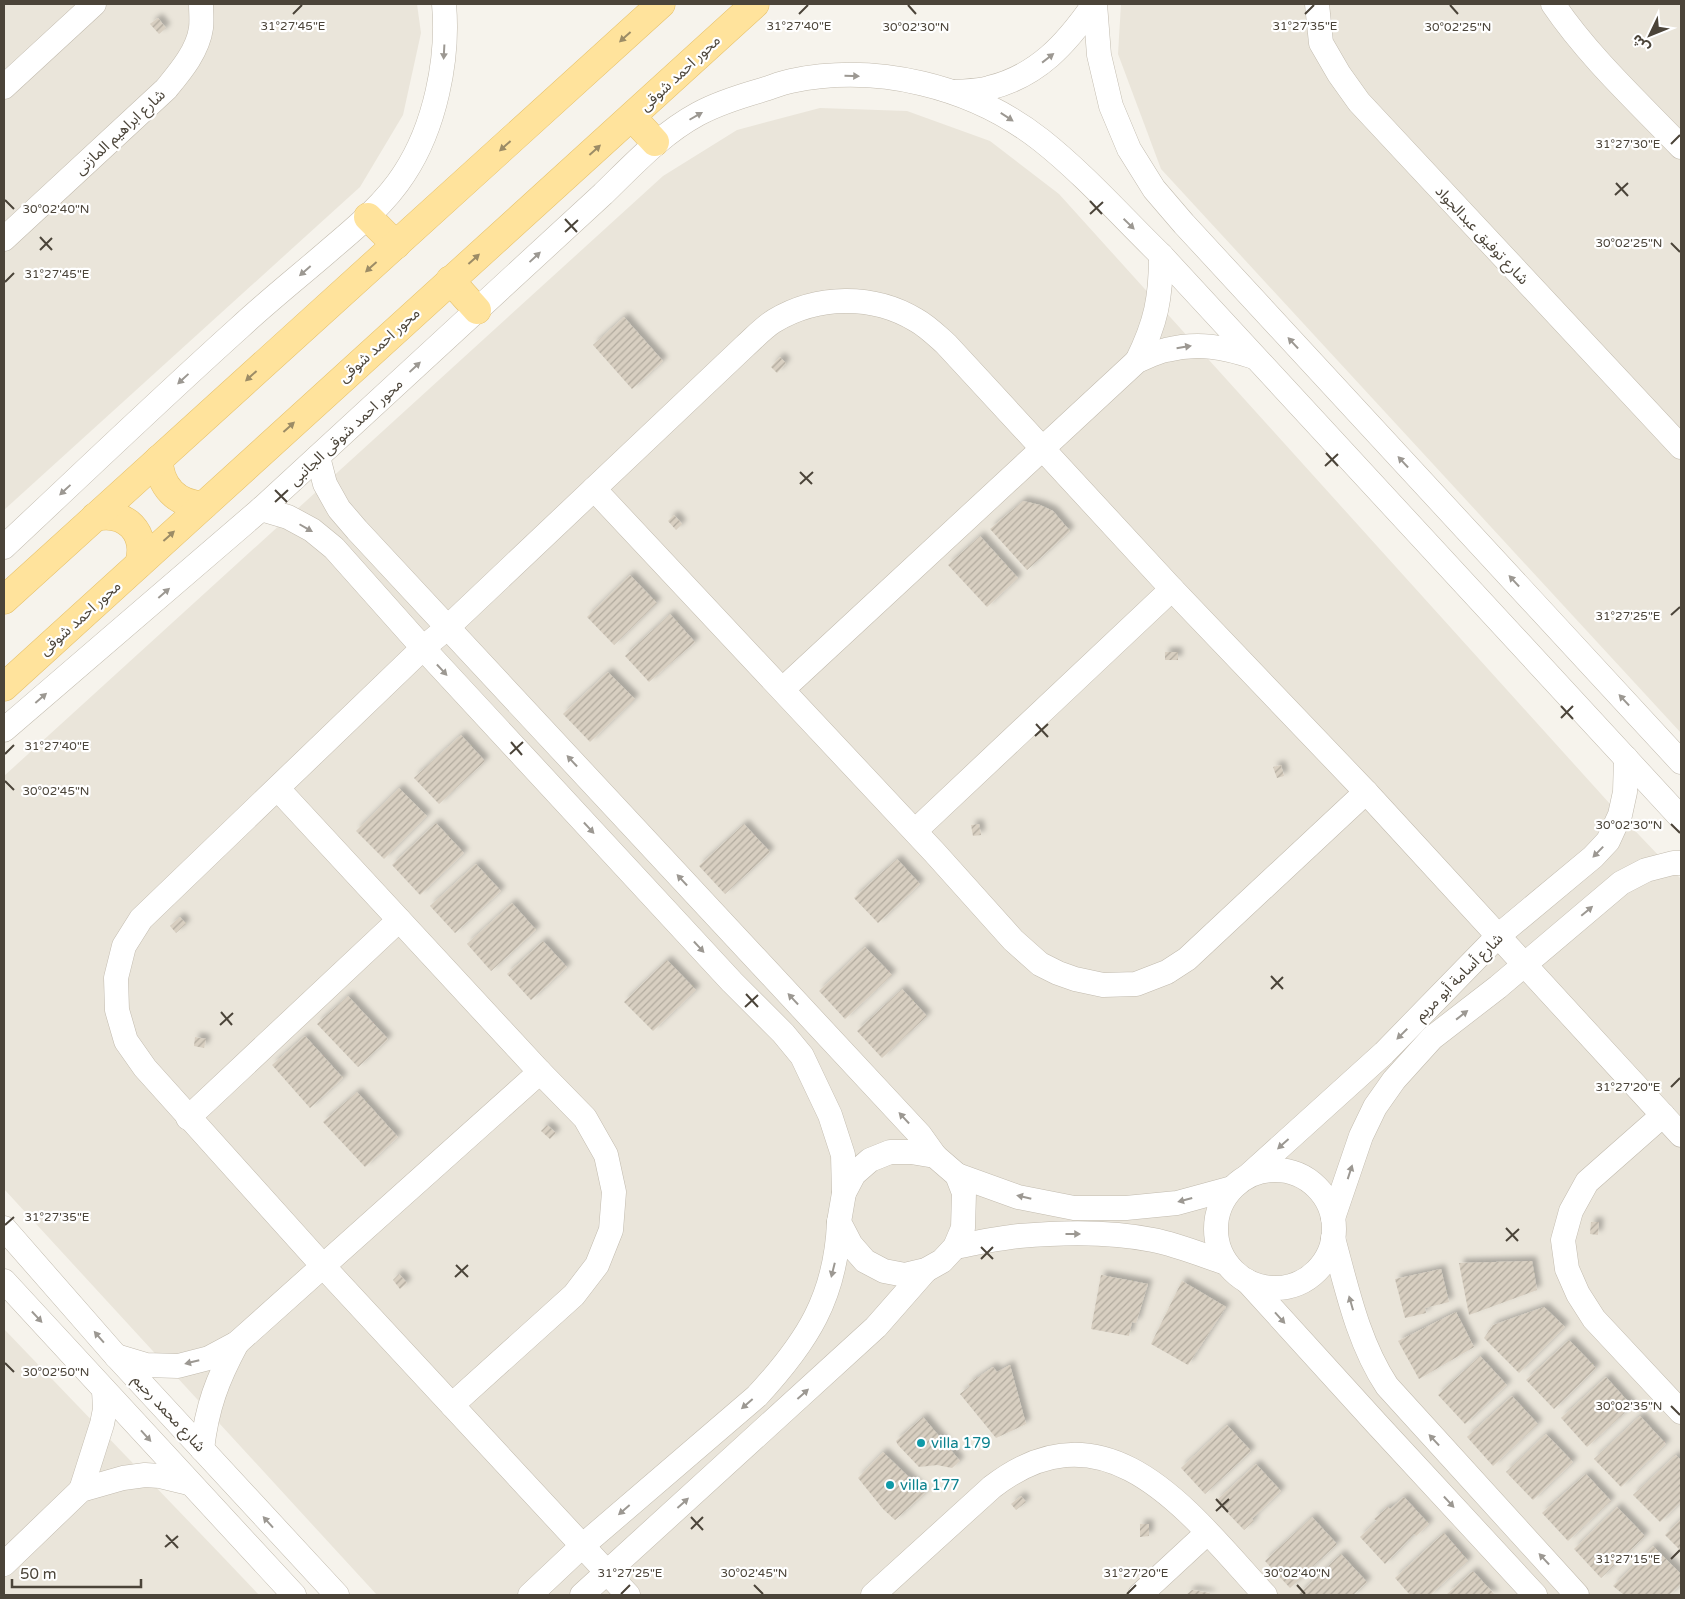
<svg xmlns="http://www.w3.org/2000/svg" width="1685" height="1599" font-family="'Varela Round','Noto Sans Arabic',sans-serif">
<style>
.residential{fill:#eae5da}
.building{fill:url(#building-hatch);filter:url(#shadow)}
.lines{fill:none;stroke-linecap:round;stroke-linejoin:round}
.minor-casing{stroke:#c2bbae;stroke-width:25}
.major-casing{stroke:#e6c16a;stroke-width:29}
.minor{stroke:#fff;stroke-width:24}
.major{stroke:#ffe39c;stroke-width:28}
.oneway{fill:#9c8c66}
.oneway2{fill:#9c9892}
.ticks{fill:none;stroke:#4b4439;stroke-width:2}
.culture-dot{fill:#0f9aa8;stroke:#fff;stroke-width:2}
.labels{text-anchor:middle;stroke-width:4.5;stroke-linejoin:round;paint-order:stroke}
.street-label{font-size:15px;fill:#4b4439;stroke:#fff}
.culture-label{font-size:15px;fill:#0d838f;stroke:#fff;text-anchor:start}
.ticks-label{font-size:12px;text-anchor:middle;fill:#4b4439;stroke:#fff;stroke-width:4.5;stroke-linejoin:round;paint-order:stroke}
</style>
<defs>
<pattern id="building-hatch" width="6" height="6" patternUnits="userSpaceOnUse" patternTransform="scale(1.25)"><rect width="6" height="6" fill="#d8cfc1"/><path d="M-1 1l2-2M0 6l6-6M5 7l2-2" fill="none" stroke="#b1aa9e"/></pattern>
<filter id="shadow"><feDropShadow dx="4.5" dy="-4.5" stdDeviation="2.5" flood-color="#0004"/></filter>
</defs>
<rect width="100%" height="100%" fill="#f6f3ec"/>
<g class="residential">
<path d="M4 4H417L421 33 403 115 360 187 4 510Z"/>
<path d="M1121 4H1681V733L1161 169 1118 54Z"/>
<path d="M820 108 907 111 990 141 1059 194 1620 815 1681 879V1595H377L4 1189V776L663 176 737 130Z"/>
<path d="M4 1329 222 1556 259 1595H4Z"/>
</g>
<g class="building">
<path d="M158 18 166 28 159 34 150 24Z"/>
<path d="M624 317 663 361 632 389 593 345Z"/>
<path d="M780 357 786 363 777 373 771 367Z"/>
<path d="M1023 501 1040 505 1053 511 1070 531 1027 570 990 529Z"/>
<path d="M674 515 682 524 676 530 668 521Z"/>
<path d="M980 536 1018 578 987 607 948 565Z"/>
<path d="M630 575 657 603 614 645 587 617Z"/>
<path d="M670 614 695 642 649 682 625 656Z"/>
<rect x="1165" y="652" width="13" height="8"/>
<path d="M608 672 635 699 590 742 563 714Z"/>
<path d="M461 735 485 761 439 804 414 778Z"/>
<path d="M1281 765 1284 776 1277 778 1273 767Z"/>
<path d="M399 788 427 816 384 859 356 831Z"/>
<path d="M436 823 464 853 420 895 392 865Z"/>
<path d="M744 824 770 852 725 894 699 866Z"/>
<path d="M979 824 981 835 973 836 971 825Z"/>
<path d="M897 859 920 884 878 923 854 898Z"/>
<path d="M476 864 501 891 455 933 430 906Z"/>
<path d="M512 903 536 930 491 971 467 944Z"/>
<path d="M180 917 186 924 176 933 170 926Z"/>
<path d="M543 941 567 967 531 1000 507 974Z"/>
<path d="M865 947 892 975 845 1019 819 991Z"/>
<path d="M667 960 696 990 653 1031 624 1002Z"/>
<path d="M902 989 927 1016 882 1058 857 1031Z"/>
<path d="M348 996 388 1039 358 1067 317 1024Z"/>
<path d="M305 1036 343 1078 310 1108 272 1065Z"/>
<path d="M195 1037 206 1039 204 1048 194 1046Z"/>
<path d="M357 1092 398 1137 365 1167 323 1122Z"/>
<path d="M547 1125 556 1133 550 1139 541 1131Z"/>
<path d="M1591 1222H1599L1598 1235 1590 1234Z"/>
<path d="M1532 1261 1537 1290 1469 1315 1459 1263Z"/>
<path d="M1441 1269 1449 1302 1425 1308 1426 1313 1405 1318 1395 1279Z"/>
<path d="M399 1274 407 1283 400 1289 393 1280Z"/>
<path d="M1101 1275 1148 1284 1136 1323 1132 1322 1129 1336 1091 1329Z"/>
<path d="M1182 1281 1226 1307 1188 1365 1151 1344Z"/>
<path d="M1544 1307 1565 1327 1519 1373 1484 1338 1493 1325Z"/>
<path d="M1456 1312 1474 1347 1419 1379 1398 1341Z"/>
<path d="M1569 1340 1596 1368 1554 1409 1526 1380Z"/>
<path d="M1480 1356 1507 1385 1465 1424 1438 1395Z"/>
<path d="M1010 1365 1026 1424 996 1438 960 1394 970 1386 968 1384 993 1367 997 1372Z"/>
<path d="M1606 1377 1632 1406 1587 1447 1561 1418Z"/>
<path d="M1512 1396 1538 1424 1493 1466 1467 1437Z"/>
<path d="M1640 1416 1666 1444 1621 1487 1594 1459Z"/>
<path d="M923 1417 960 1461 952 1468 937 1465 919 1467 898 1445 896 1441Z"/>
<path d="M1227 1425 1251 1451 1205 1494 1181 1468Z"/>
<path d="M1546 1434 1573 1462 1533 1500 1506 1472Z"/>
<path d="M883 1452 925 1493 895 1520 883 1509 858 1478Z"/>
<path d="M1676 1455 1681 1460V1502L1660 1522 1633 1495Z"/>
<path d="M1256 1464 1281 1491 1252 1519 1254 1521 1244 1530 1216 1501Z"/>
<path d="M1586 1474 1611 1501 1568 1541 1542 1513Z"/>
<path d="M1021 1496 1026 1502 1016 1510 1011 1504Z"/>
<path d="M1404 1497 1429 1524 1416 1536 1414 1534 1385 1564 1360 1537 1377 1521 1374 1519 1388 1507 1390 1509Z"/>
<path d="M1617 1507 1645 1536 1601 1578 1574 1549Z"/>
<path d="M1312 1517 1337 1544 1290 1588 1265 1561Z"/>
<path d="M1681 1519V1551L1665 1535Z"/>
<path d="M1140 1524H1149V1536L1140 1537Z"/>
<path d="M1444 1533 1468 1561 1430 1595H1410L1395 1578Z"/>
<path d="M1653 1546 1681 1574V1584L1669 1595H1624L1613 1586Z"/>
<path d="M1341 1554 1367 1582 1353 1595H1300L1299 1594Z"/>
<path d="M1473 1571 1495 1595H1446Z"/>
<path d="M1192 1590 1209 1593 1212 1595H1186Z"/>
</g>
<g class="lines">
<defs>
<g id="minor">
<path d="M1095 4 1099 55 1111 106 1129 149 1154 189 1184 224 1681 762"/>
<path d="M1317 4 1321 43 1339 74 1359 102 1681 447"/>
<path d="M1553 4C1589 57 1637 101 1681 147"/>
<path d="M4 87 94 4"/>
<path d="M955 92C966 91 978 91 989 88 1038 76 1067 43 1094 4"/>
<path d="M4 239 166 89C180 72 198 51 201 28 202 20 201 12 201 4"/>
<path d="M1137 361C1156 323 1161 298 1161 255"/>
<path d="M318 457 325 484 339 509 357 530 920 1135 935 1156"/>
<path d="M594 489 935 853 1013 940 1040 964 1058 973 1075 979 1103 985 1136 984 1167 972 1187 959 1366 792"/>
<path d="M261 509 288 517 312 530 334 548 423 648 732 982 783 1033 802 1056 830 1115 843 1155 844 1193"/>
<path d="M4 547C82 474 159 400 239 328 269 300 302 274 333 247 359 225 386 202 404 174 435 127 449 59 444 4"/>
<path d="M783 689 1137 361C1147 357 1156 352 1166 350 1198 342 1224 347 1254 357"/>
<path d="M4 730 261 509 603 194C633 165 661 134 698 114 718 103 741 96 762 90 772 87 781 83 791 81 877 63 972 86 1041 140 1084 174 1122 217 1161 255L1681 818"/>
<path d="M278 789 540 1072 585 1118 606 1155 614 1192 611 1230 597 1265 574 1295 452 1405"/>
<path d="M915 831 1172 589"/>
<path d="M1663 1115 1587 1182 1571 1211 1563 1240 1567 1269 1578 1294 1594 1319 1681 1412"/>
<path d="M188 1118 399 920"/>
<path d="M890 1152H911L935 1156 957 1175 964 1193 963 1228 955 1247 942 1261 926 1270 905 1275 884 1271 865 1261 851 1245 839 1222 844 1193 854 1174 870 1160Z"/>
<circle cx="1275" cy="1229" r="59"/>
<path d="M957 1175 1018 1197 1074 1208H1126L1177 1203 1232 1188"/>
<path d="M1249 1175 1384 1053 1498 936 1593 857 1608 841 1620 815 1625 792 1626 758"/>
<path d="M1333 1218 1361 1136 1375 1107 1394 1080 1432 1038 1498 987 1621 883 1646 870 1673 863H1681"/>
<path d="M4 1228 116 1356 337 1595"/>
<path d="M1333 1238C1347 1289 1358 1342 1387 1386L1577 1595"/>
<path d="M955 1247C976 1243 998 1238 1019 1236 1063 1232 1110 1231 1153 1240 1178 1245 1202 1255 1226 1263"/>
<path d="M4 1281 294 1595"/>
<path d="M1247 1281 1376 1423 1535 1595"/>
<path d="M116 1356 146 1365 178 1366 209 1358 237 1343 540 1072"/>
<path d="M202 1449C207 1407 217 1380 237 1343"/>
<path d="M81 1490 102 1424 105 1409 104 1390"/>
<path d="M4 1564 81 1490 123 1478 145 1475 160 1476 189 1483"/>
<path d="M530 1595 581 1547 757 1396C807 1342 836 1297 839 1222"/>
<path d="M582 1595 876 1327 926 1270"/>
<path d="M628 1595 323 1266 145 1068 126 1041 117 1010 116 978 124 946 141 919 423 648 447 628 745 346C754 338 763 328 774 321 817 295 873 294 916 320 927 326 937 336 946 344L1172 589 1366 792 1681 1135"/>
<path d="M873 1595 992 1487C1108 1397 1191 1515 1265 1595"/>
<path d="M1140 1595 1207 1533"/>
</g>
<g id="major">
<path d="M632 117 655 142"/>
<path d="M368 217 396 245"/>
<path d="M450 280 477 310"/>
<path d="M159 459C159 486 177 505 204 505"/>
<path d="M95 517C126 510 148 533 139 564"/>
<path d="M4 600 661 4"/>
<path d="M4 687 755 4"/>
</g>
</defs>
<use href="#minor" class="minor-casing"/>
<use href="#major" class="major-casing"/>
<use href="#minor" class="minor"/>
<use href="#major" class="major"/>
</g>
<defs><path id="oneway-solid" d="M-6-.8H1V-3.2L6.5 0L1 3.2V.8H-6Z" transform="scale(1.25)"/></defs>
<g class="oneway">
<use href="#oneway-solid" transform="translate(625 37) rotate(138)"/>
<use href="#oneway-solid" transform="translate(505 146) rotate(138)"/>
<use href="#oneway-solid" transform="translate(595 150) rotate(-42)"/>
<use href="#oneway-solid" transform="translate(474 259) rotate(-42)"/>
<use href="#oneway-solid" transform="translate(371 267) rotate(138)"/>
<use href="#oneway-solid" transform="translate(251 376) rotate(138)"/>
<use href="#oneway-solid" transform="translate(289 427) rotate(-42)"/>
<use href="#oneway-solid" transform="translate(169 536) rotate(-42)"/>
</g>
<g class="oneway2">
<use href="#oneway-solid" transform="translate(444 52) rotate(93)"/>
<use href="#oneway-solid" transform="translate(1048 58) rotate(-38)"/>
<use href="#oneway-solid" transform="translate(852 76) rotate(2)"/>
<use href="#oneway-solid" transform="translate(696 116) rotate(-30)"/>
<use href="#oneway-solid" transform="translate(1007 117) rotate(33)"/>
<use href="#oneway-solid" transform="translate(1129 224) rotate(44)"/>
<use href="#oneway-solid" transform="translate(535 257) rotate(-43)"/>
<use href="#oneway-solid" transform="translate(305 271) rotate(139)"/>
<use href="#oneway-solid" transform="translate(1293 343) rotate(-133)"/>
<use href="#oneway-solid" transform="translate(1184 347) rotate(-9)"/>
<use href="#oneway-solid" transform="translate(415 367) rotate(-43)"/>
<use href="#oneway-solid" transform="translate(183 379) rotate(137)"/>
<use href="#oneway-solid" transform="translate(1403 462) rotate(-133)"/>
<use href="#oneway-solid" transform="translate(65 490) rotate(137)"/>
<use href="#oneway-solid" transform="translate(306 528) rotate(30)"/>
<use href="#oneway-solid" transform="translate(1514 581) rotate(-133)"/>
<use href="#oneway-solid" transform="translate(164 593) rotate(-41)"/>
<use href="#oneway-solid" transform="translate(442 670) rotate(47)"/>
<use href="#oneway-solid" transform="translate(41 698) rotate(-41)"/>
<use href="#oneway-solid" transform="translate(1624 700) rotate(-133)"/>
<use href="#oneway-solid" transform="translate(572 761) rotate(-133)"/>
<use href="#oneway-solid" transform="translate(589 828) rotate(47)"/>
<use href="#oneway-solid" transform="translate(1598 852) rotate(134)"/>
<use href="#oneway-solid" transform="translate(682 880) rotate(-133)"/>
<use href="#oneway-solid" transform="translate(1587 911) rotate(-40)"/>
<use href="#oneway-solid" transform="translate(699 947) rotate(47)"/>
<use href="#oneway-solid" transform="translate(793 999) rotate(-133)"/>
<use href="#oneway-solid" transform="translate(1462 1015) rotate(-38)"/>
<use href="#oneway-solid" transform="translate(1402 1034) rotate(135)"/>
<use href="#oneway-solid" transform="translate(904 1118) rotate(-133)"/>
<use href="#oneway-solid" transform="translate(1283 1144) rotate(138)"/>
<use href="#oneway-solid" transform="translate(1350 1172) rotate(-72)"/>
<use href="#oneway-solid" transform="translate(1024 1197) rotate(-167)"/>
<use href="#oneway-solid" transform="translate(1185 1200) rotate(165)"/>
<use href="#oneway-solid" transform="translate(1073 1234)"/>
<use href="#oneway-solid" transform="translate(833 1270) rotate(104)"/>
<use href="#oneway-solid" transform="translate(1351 1303) rotate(-106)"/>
<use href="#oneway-solid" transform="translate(37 1317) rotate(47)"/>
<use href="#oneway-solid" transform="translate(1280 1318) rotate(48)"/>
<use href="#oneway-solid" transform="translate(99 1337) rotate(-131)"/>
<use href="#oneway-solid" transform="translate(192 1362) rotate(166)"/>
<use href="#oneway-solid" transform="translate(803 1394) rotate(-42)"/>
<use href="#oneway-solid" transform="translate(747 1404) rotate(139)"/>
<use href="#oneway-solid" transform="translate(146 1436) rotate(48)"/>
<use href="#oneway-solid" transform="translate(1434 1440) rotate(-133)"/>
<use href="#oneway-solid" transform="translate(1449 1502) rotate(47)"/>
<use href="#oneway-solid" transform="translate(683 1503) rotate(-42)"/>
<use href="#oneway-solid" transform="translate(624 1510) rotate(139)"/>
<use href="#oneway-solid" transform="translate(268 1522) rotate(-132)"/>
<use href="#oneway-solid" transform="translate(1544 1559) rotate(-133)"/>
</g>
<path class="ticks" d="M908 5 916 14M1450 5 1458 14M293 14 302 5M799 14 808 5M1305 14 1314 5M1671 144 1680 135M1616 183 1628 196M1615 195 1628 183M5 200 14 209M1090 201 1102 214M1090 214 1103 202M565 219 577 232M565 232 578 220M40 237 52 250M1671 243 1680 252M40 250 52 238M5 282 14 273M1326 453 1338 466M1325 466 1338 454M800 472 812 484M800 484 813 472M275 490 287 502M275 502 288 490M1671 615 1680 607M1561 706 1573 719M1561 718 1573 706M1036 724 1048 737M1035 736 1048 724M511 742 522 755M5 754 14 745M510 754 523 742M5 781 14 790M1671 824 1680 833M1271 976 1283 989M1271 989 1283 977M746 994 758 1007M745 1007 758 995M221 1012 232 1025M220 1025 233 1013M1671 1087 1680 1078M5 1225 14 1217M1506 1228 1518 1241M1506 1241 1519 1229M981 1247 993 1259M981 1259 993 1247M456 1265 468 1277M455 1277 468 1265M5 1363 14 1372M1671 1406 1680 1415M1216 1499 1228 1512M1216 1511 1229 1499M691 1517 703 1530M691 1529 703 1517M166 1535 178 1548M165 1547 178 1536M1671 1559 1680 1550M754 1585 763 1594M1297 1585 1305 1594M621 1594 630 1585M1127 1594 1136 1585"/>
<g class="culture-dot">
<circle cx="921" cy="1443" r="5"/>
<circle cx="890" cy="1485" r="5"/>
</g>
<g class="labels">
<g class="street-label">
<text transform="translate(680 73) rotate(-43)" y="5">محور احمد شوقى</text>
<text transform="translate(120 132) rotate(-43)" y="5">شارع ابراهيم المازنى</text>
<text transform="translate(1482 235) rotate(47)" y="5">شارع توفيق عبدالجواد</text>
<text transform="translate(379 345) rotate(-42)" y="5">محور احمد شوقى</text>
<text transform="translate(346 432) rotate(-43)" y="5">محور احمد شوقى الجانبى</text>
<text transform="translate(80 618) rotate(-42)" y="5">محور احمد شوقى</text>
<text transform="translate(1459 977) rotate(-45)" y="5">شارع أسامة أبو مريم</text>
<text transform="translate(169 1413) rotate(47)" y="5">شارع محمد رحيم</text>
</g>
<g class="culture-label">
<text x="931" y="1448">villa 179</text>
<text x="900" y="1490">villa 177</text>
</g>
</g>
<g class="ticks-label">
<text x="293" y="30">31°27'45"E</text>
<text x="799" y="30">31°27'40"E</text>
<text x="1305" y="30">31°27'35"E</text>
<text x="916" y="31">30°02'30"N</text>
<text x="1458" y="31">30°02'25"N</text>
<text x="1628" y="148">31°27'30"E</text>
<text x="56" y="213">30°02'40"N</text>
<text x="1629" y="247">30°02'25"N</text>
<text x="57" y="278">31°27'45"E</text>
<text x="1628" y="620">31°27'25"E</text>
<text x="57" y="750">31°27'40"E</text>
<text x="56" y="795">30°02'45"N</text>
<text x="1629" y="829">30°02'30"N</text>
<text x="1628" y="1091">31°27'20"E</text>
<text x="57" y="1221">31°27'35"E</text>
<text x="56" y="1376">30°02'50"N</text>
<text x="1629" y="1410">30°02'35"N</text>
<text x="1628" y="1563">31°27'15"E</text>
<text x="754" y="1577">30°02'45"N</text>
<text x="1297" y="1577">30°02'40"N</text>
<text x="630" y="1577">31°27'25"E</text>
<text x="1136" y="1577">31°27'20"E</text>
</g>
<rect width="1685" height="1599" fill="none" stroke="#4b4439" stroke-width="10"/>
<g transform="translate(1650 35) rotate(227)" stroke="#ffffff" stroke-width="4" paint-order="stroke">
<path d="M0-4L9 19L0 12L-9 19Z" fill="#4b4439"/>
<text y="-8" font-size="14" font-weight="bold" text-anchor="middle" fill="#4b4439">ش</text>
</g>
<path d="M12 1579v8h129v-8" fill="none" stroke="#4b4439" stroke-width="2.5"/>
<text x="20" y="1579" font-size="15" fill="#4b4439" stroke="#ffffff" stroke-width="4" paint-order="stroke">50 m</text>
</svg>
